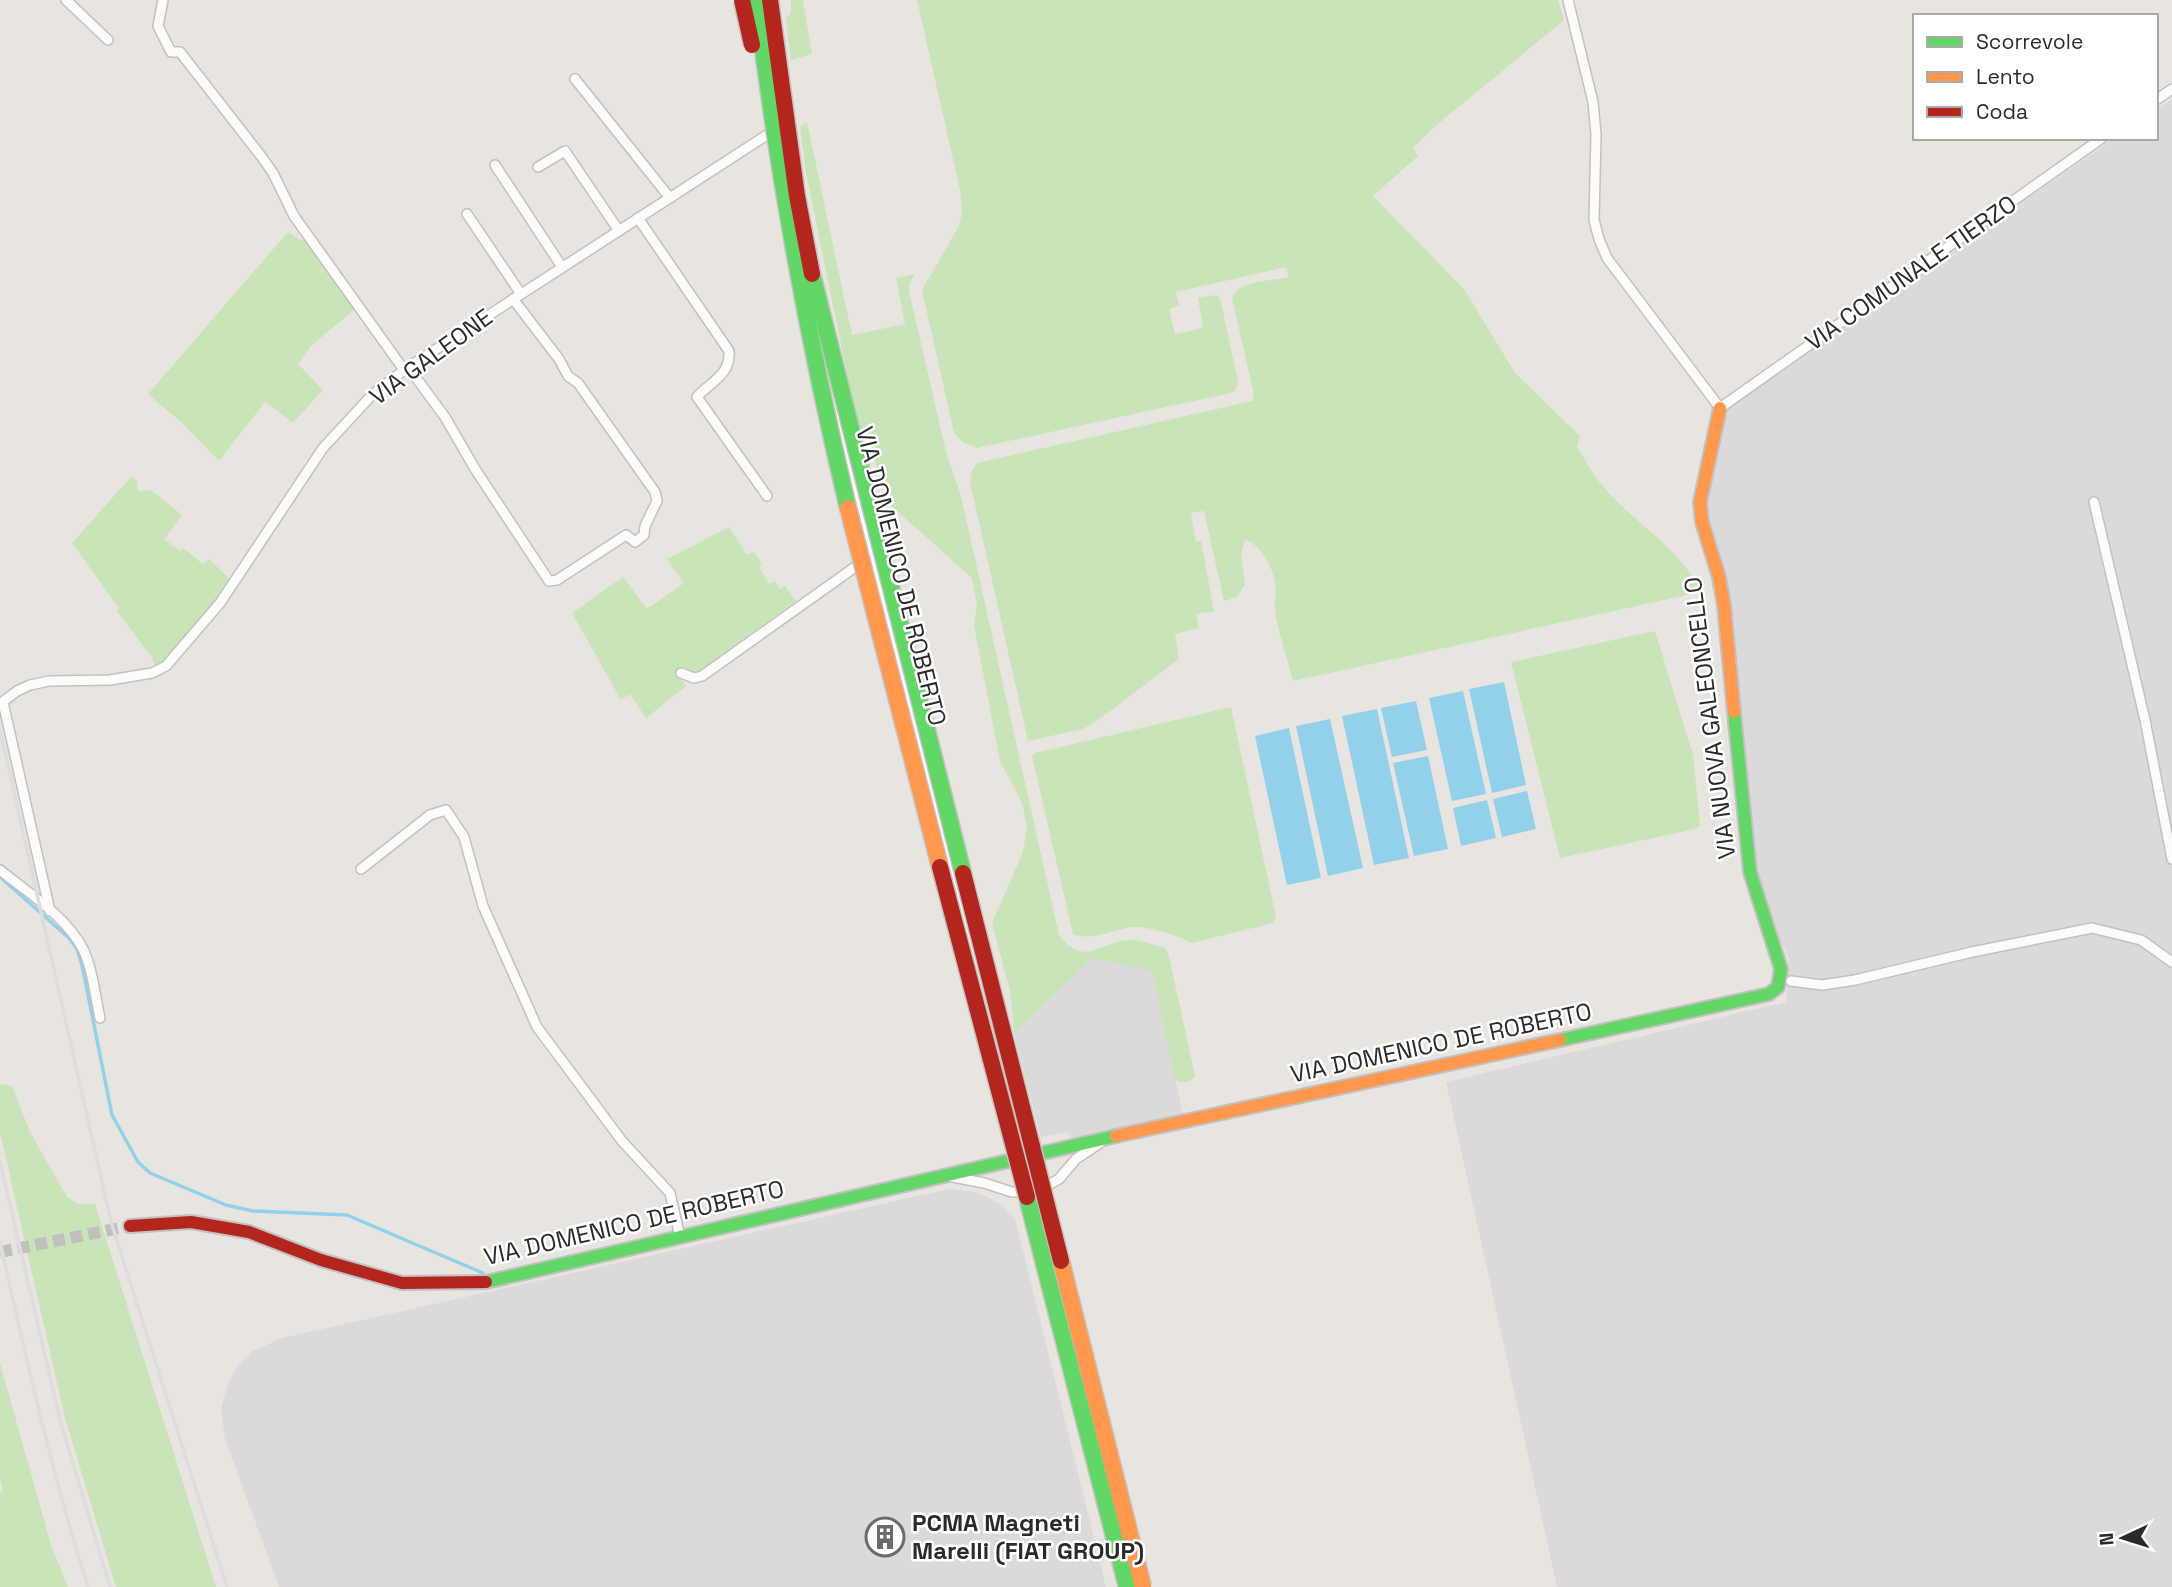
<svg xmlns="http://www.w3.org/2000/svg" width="2172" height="1587" font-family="'Space Grotesk',sans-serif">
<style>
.industrial{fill:#dcd9db}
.green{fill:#c9e4b8}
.water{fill:#93d1ea}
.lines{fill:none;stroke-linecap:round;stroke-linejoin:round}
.stream{stroke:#93d1ea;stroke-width:3.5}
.secondary-tunnel{stroke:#c2c0bc;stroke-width:12;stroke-dasharray:12 6;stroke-linecap:butt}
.street-casing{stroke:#c2c1c1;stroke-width:12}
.fast-casing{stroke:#c2c1c1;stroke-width:16}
.slow-casing{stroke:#c2c1c1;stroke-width:16}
.jam-casing{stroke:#c2c1c1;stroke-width:16}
.street{stroke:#fcfbfa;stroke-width:9}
.fast{stroke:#63d668;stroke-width:12}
.slow{stroke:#ff974d;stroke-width:12}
.jam{stroke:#b3261e;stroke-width:12}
.rail{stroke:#dddcde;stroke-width:3.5}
.fast-bridge-casing{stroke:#c4c3c1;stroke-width:19;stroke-linecap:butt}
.slow-bridge-casing{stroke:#c4c3c1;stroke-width:19;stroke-linecap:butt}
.jam-bridge-casing{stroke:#c4c3c1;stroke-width:19;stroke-linecap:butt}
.fast-bridge{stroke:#63d668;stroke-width:16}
.slow-bridge{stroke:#ff974d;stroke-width:16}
.jam-bridge{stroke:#b3261e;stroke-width:16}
.labels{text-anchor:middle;stroke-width:5;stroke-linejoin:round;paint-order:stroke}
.street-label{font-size:24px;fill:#2a2a2a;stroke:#fff}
.poi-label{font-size:24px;font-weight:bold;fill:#2a2a2a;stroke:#fff;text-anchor:start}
</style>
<rect width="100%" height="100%" fill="#e8e5e0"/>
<g class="industrial">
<path d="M2172 99V1587H1557L1446 1082 1786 1002 1789 958 1768 915 1758 880 1722 570 1708 525 1707 488 1725 408 2115 138H2156V110Z"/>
<path d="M1092 957 1153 971 1183 1116 1072 1140 1067 1132 1041 1137 1014 1034Z"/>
<path d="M949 1189 970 1191 986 1196 1001 1205 1015 1218 1106 1587H279L225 1439 221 1409 227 1386 237 1366 253 1351 282 1338Z"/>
</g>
<g class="green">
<path d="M791 0H803L812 54 791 60 786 18 791 13Z"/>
<path d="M917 0H1558L1564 20 1432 129 1413 148 1418 156 1373 196 1464 289 1515 373 1580 436 1577 447C1585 459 1592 473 1601 484 1631 521 1680 547 1701 592L1293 681C1287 658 1279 634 1275 611 1274 602 1277 592 1275 583 1273 568 1260 543 1245 540L1241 554 1245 584 1237 597 1224 601 1204 511 1194 512 1191 515 1196 541H1201L1214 611 1196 614 1199 628 1175 634 1179 659 1101 718 1083 729 1028 741 970 482 972 470 977 463 1252 401 1254 395 1232 298C1238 280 1273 281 1289 277L1286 267 1176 292 1179 305 1169 309 1175 334 1203 328 1198 298 1216 295 1220 298 1238 382 1236 389 1231 393 977 448 964 443 954 433 922 290 959 226 962 212 960 190Z"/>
<path d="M807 122 852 335 905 324 896 278 915 274 909 285V291L946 452 961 496 1059 935C1085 970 1102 939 1133 940 1144 941 1155 945 1165 948L1168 952 1195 1076C1188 1083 1185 1084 1175 1080L1152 971 1092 958 1014 1034 1010 991 992 923 1023 852 1027 827 1022 803 1000 761 974 625 977 606 972 578 889 504 865 431 858 427 806 173 800 127Z"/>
<path d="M288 232 301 241 306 239 356 308 311 346 298 364 323 390 293 423 265 402 219 461 181 422 148 394Z"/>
<path d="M132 476 137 481 138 491 151 490 182 515 164 539 180 551 184 548 202 564 209 559 231 580C209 612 184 641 156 667L152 658 117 611 119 608 72 543Z"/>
<path d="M729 527 747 555 754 552 762 563 759 567 769 584 774 581 780 589 785 586 796 601 697 672 695 671 690 675 684 667 676 673 686 686 646 718 630 694 621 700 572 613 623 577 647 609 684 583 667 559Z"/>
<path d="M1655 631 1693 755 1700 825 1695 829 1560 858 1511 662Z"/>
<path d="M1231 707 1276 917 1273 923 1192 943C1179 936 1148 926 1133 927 1114 929 1092 942 1073 934L1032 756 1035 753Z"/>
<path d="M0 1084 12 1086 30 1132 67 1197 79 1204H95L216 1587H116L65 1418 0 1132Z"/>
<path d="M0 1363 51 1545 68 1587H0V1495L3 1488 0 1479Z"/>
</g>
<g class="water">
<path d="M1504 682 1526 785 1492 793 1469 689Z"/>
<path d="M1463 691 1486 794 1452 801 1429 698Z"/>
<path d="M1416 701 1427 750 1392 757 1381 708Z"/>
<path d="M1377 709 1409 858 1374 865 1342 716Z"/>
<path d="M1330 719 1363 868 1328 876 1296 726Z"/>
<path d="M1289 728 1321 878 1287 885 1255 736Z"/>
<path d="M1428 756 1448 849 1414 856 1393 763Z"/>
<path d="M1527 791 1536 829 1502 837 1493 799Z"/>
<path d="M1487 800 1496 838 1461 846 1453 808Z"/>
</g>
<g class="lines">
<path class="stream" d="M0 877 69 938 77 949 82 965 112 1115 138 1162 150 1173 226 1205 253 1211 347 1215 483 1273"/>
<path class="secondary-tunnel" d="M0 1252 130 1226"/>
<defs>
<g id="street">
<path d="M66 0 108 40"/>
<path d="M163 0 158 26 171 52H180L261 156 273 173 294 216 404 370"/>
<path d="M1568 0 1593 102 1596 134 1594 220 1599 239 1607 258 1720 408 2102 138"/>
<path d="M575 79 670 198"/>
<path d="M2156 100 2172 89"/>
<path d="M495 165 562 267"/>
<path d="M538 167 565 151 619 231"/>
<path d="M467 214 521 294"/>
<path d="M638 218 729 351C731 375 711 381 697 397L767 496"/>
<path d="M816 326 1057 1280"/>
<path d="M408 367 445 417 475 469 549 581 557 580 626 535 635 542 644 535 645 526 657 501 655 492 578 383 568 376 559 359 513 299"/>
<path d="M2094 502 2145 720 2172 859"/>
<path d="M681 673 694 678 702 676 865 560"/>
<path d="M3 702 50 911"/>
<path d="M0 704 17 691 30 685 49 681 110 680 152 673 166 666 220 603 323 448 372 395 404 370 776 129"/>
<path d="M361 869 430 815 446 810 464 837 483 906 537 1027 622 1141 670 1193 680 1237"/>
<path d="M0 870C28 893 66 916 83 949 93 970 95 996 100 1018"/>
<path d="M1791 981 1822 985 1855 980 1972 952 2092 928 2141 940 2172 962"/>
<path d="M948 1176 984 1183 1012 1192H1035L1059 1179 1076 1159 1100 1143"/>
</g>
<g id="fast">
<path d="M1560 1040 1769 994 1778 987 1781 969 1750 872 1734 712"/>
<path d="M486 1282 1116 1136"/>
</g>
<g id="slow">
<path d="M1720 408 1700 502 1702 522 1719 577 1724 605 1734 712"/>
<path d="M1116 1136 1560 1040"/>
</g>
<path id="jam" d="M130 1226 191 1222 249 1232 321 1260 402 1283 486 1282"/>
</defs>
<use href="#street" class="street-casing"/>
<use href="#fast" class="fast-casing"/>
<use href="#slow" class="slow-casing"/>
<use href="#jam" class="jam-casing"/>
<use href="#street" class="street"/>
<use href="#fast" class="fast"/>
<use href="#slow" class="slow"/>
<use href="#jam" class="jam"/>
<g class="rail">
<path d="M0 730 111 1222 227 1587"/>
<path d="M0 1162 60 1420 110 1587"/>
<path d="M0 1242C26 1358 52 1474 88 1587"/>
</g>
<defs>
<g id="fast-bridge">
<path d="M757 0C777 171 808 340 848 508"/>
<path d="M812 274 963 873"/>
<path d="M1027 1197 1127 1587"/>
</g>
<g id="slow-bridge">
<path d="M848 508 940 867"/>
<path d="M1061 1261 1143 1587"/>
</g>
<g id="jam-bridge">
<path d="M742 0 752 45"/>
<path d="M770 0 797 196 812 274"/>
<path d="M940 867 1027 1197"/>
<path d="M963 873 1061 1261"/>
</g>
</defs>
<use href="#fast-bridge" class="fast-bridge-casing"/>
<use href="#slow-bridge" class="slow-bridge-casing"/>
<use href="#jam-bridge" class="jam-bridge-casing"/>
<use href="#fast-bridge" class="fast-bridge"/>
<use href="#slow-bridge" class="slow-bridge"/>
<use href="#jam-bridge" class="jam-bridge"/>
</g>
<defs>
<symbol id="building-ring" viewBox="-11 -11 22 22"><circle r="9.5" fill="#fff" stroke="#6c6b6a" stroke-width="1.5"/><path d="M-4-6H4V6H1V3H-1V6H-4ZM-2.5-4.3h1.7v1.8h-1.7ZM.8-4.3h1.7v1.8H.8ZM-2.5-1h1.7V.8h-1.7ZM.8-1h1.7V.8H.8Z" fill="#6c6b6a"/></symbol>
</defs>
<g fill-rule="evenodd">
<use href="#building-ring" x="863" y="1515" width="44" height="44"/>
</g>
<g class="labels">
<g class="street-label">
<text transform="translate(1911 273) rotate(-35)" y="8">VIA COMUNALE TIERZO</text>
<text transform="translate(431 357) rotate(-36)" y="8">VIA GALEONE</text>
<text transform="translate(901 576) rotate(76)" y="8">VIA DOMENICO DE ROBERTO</text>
<text transform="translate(1710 718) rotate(-97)" y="8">VIA NUOVA GALEONCELLO</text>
<text transform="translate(1441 1043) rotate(-12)" y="8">VIA DOMENICO DE ROBERTO</text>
<text transform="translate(634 1223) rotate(-13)" y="8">VIA DOMENICO DE ROBERTO</text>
</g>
<g class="poi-label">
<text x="912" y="1531">PCMA Magneti<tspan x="912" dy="28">Marelli (FIAT GROUP)</tspan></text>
</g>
</g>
<rect x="1913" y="14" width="245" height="126" fill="#ffffff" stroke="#aaaaaa" stroke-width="2"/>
<rect x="1927" y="37" width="35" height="10" fill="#63d668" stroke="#aaaaaa" stroke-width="2"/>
<text x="1976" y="49" font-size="21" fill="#2a2a2a">Scorrevole</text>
<rect x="1927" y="72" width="35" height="10" fill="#ff974d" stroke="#aaaaaa" stroke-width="2"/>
<text x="1976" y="84" font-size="21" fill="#2a2a2a">Lento</text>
<rect x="1927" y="107" width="35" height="10" fill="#b3261e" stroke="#aaaaaa" stroke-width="2"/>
<text x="1976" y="119" font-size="21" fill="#2a2a2a">Coda</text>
<g transform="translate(2123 1538) rotate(266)" stroke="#ffffff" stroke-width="5" paint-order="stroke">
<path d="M0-5L12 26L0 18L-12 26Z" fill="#2a2a2a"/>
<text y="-10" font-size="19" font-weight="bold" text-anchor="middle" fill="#2a2a2a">N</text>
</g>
</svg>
